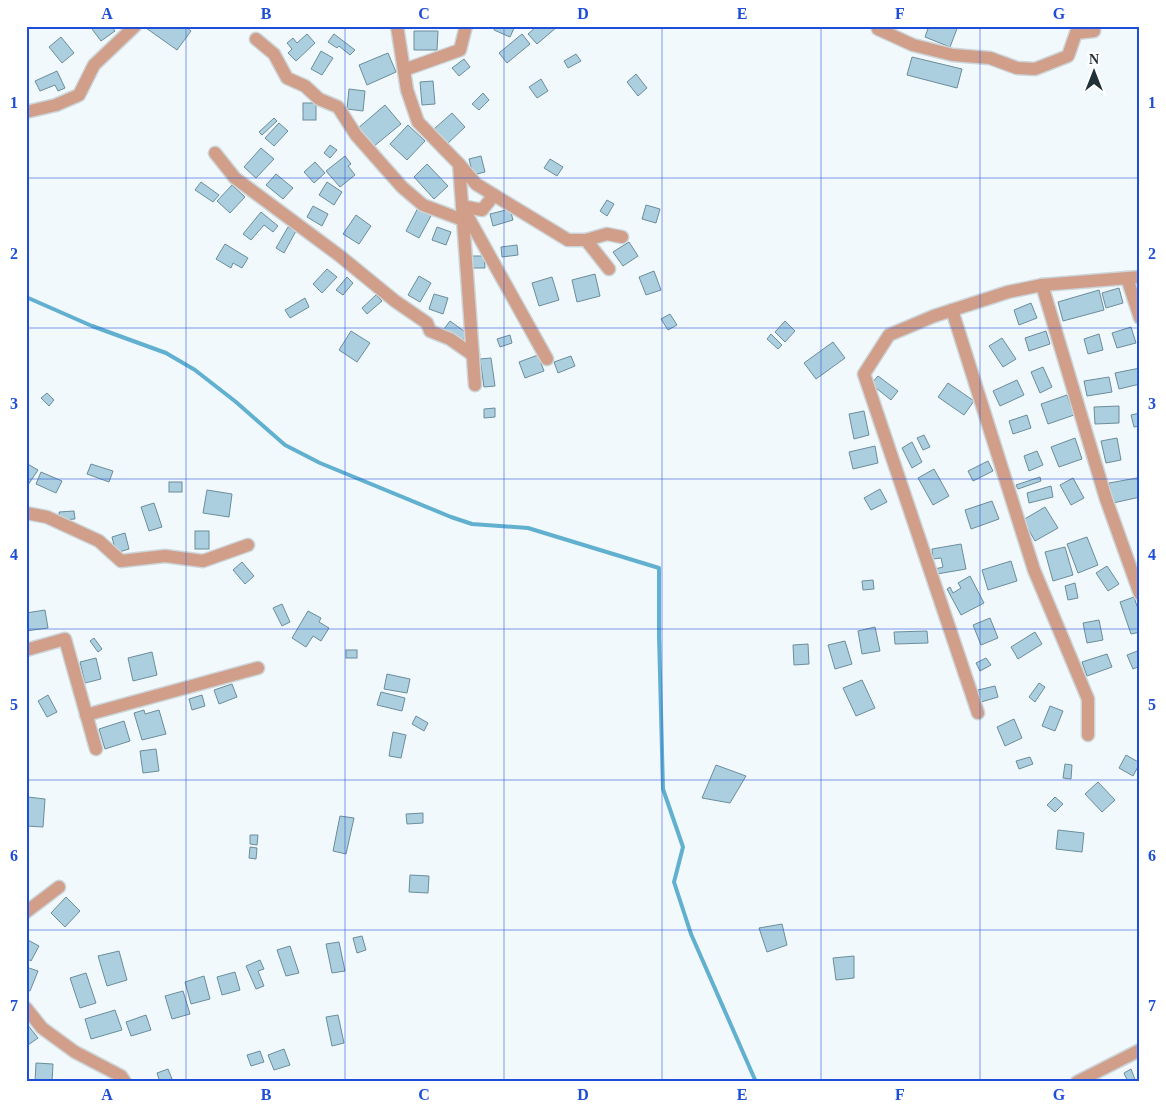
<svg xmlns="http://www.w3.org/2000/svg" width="1166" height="1108" font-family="'Times New Roman',serif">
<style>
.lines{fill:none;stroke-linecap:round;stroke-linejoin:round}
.stream{stroke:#62b0d0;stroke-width:4}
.building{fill:#abcfdf;stroke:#6b8d9c}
.street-casing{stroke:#ccd5d9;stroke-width:15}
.street{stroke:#d09e89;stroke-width:12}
.grid{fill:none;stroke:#1d4ed8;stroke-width:1;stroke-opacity:0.55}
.neatline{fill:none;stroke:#1d4ed8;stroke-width:2}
.grid-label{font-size:16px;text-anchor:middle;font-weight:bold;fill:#1d4ed8}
</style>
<rect width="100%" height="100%" fill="#f1f9fc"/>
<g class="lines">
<path class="stream" d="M26 297 92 326 166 353 195 370 236 402 285 445 320 463 451 517 472 524 528 528 659 568V636L663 789 683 847 674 882 691 934 756 1082"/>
</g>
<g class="building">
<path d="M95 26H111L115 31 101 41 92 29Z"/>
<path d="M148 26H185L191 31 177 50 146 28Z"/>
<path d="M495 26H515L510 37 494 30Z"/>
<path d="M537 26H557V27L537 44 528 34Z"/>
<path d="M929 26H958L950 47 925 37Z"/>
<path d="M414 31H438L437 50H414Z"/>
<path d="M307 34 315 43 296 61 288 53 292 49 287 43 293 38 297 43Z"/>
<path d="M334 34 355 50 350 55 339 46 337 48 328 42Z"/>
<path d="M522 34 530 44 507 63 499 53Z"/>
<path d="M61 37 74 53 62 63 49 47Z"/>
<path d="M321 51 333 58 322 75 311 69Z"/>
<path d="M388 53 396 72 367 85 359 65Z"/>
<path d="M576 54 581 61 568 68 564 61Z"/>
<path d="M912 57 962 69 957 88 907 75Z"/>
<path d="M464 59 470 67 459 76 452 68Z"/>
<path d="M57 71 65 88 58 91 55 85 40 91 35 81Z"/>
<path d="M636 74 647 88 638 96 627 82Z"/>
<path d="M541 79 548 91 537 98 529 87Z"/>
<path d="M433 81 435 104 422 105 420 82Z"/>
<path d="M349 89 365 91 363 111 347 109Z"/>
<path d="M483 93 489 100 479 110 472 104Z"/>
<rect x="303" y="103" width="13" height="17"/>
<path d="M385 105 401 124 373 147 357 129Z"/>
<path d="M452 113 465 127 447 144 434 129Z"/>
<path d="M274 118 277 121 262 135 259 132Z"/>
<path d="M279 123 288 131 274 146 265 138Z"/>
<path d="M408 125 425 141 407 160 390 144Z"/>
<path d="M330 145 337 150 330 158 324 153Z"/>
<path d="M261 148 274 159 256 178 244 167Z"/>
<path d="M345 156 351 164 348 166 355 175 340 187 326 171Z"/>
<path d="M481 156 485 172 473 175 469 159Z"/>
<path d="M550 159 563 167 557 176 544 168Z"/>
<path d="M315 162 325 173 314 183 304 172Z"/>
<path d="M427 164 448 186 434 199 414 177Z"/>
<path d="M276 174 293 188 283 199 266 185Z"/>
<path d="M201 182 219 195 213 202 195 190Z"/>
<path d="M327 182 342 192 334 205 319 195Z"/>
<path d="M232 185 245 197 230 213 217 201Z"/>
<path d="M607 200 614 204 607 216 600 211Z"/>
<path d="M646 205 660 209 656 223 642 219Z"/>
<path d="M313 206 328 214 322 226 307 217Z"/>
<path d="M419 206 432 214 419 238 406 231Z"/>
<path d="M510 209 513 220 493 226 490 214Z"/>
<path d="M261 212 278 226 273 232 264 225 251 240 243 234Z"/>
<path d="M356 215 371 226 359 244 343 234Z"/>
<path d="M288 227 296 231 284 253 276 248Z"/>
<path d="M437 227 451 232 446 245 432 240Z"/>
<path d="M629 242 638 256 623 266 613 252Z"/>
<path d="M225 244 248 258 242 268 233 263 231 268 216 259Z"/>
<path d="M517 245 518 255 502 257 501 247Z"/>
<path d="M472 256H484L485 268H473Z"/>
<path d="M327 269 337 277 322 293 313 284Z"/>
<path d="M654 271 661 290 646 295 639 277Z"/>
<path d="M595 274 600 296 577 302 572 280Z"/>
<path d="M419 276 431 283 420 302 408 295Z"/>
<path d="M347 277 353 283 343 295 336 290Z"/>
<path d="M552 277 559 300 539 306 532 283Z"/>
<path d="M1119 288 1123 303 1106 308 1102 293Z"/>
<path d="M1099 290 1104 310 1063 321 1058 302Z"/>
<path d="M434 294 448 298 443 314 429 309Z"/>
<path d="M376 295 382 301 367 314 362 308Z"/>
<path d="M305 298 309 307 290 318 285 310Z"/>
<path d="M1031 303 1037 318 1019 325 1014 310Z"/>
<path d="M670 314 677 325 668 330 661 319Z"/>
<path d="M450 321 468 334 461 342 444 329Z"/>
<path d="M785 321 795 331 785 342 775 332Z"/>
<path d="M1131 327 1136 343 1117 348 1112 333Z"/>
<path d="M351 331 370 343 357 362 339 350Z"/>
<path d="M1046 331 1050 344 1029 351 1025 338Z"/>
<path d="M771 334 782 345 778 349 767 339Z"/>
<path d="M1099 334 1103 350 1088 354 1084 339Z"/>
<path d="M510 335 512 343 500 347 497 339Z"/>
<path d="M1002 338 1016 359 1003 367 989 346Z"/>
<path d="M833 342 845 358 816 379 804 363Z"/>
<path d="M538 355 544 371 525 378 519 362Z"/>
<path d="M571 356 575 366 558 373 554 362Z"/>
<path d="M491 358 495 386 484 387 480 359Z"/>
<path d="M1043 367 1052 387 1040 393 1031 372Z"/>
<path d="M1140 368V384L1119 389 1115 373Z"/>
<path d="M878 376 898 391 891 400 871 384Z"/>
<path d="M1109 377 1112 392 1087 396 1084 381Z"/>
<path d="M1017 380 1024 395 1000 406 993 391Z"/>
<path d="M948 383 974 401 964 415 938 397Z"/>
<path d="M47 393 54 400 49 406 41 398Z"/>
<path d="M1067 395 1074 415 1048 424 1041 404Z"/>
<path d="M1119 406V423L1095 424 1094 407Z"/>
<path d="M495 408V417L484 418V409Z"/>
<path d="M864 411 869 435 854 439 849 414Z"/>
<path d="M1140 413V426L1134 427 1131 415Z"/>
<path d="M1027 415 1031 428 1013 434 1009 421Z"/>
<path d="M924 435 930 447 923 450 917 438Z"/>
<path d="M1075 438 1082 459 1059 467 1051 447Z"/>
<path d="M1117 438 1121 460 1106 463 1101 441Z"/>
<path d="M912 442 922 462 912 468 902 448Z"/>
<path d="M875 446 878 463 853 469 849 452Z"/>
<path d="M1037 451 1043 465 1029 471 1024 456Z"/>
<path d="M988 461 993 471 973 481 968 471Z"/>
<path d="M26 463 38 470 26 488Z"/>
<path d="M91 464 113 471 109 482 87 474Z"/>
<path d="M934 469 949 496 933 505 918 478Z"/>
<path d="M41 472 62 481 56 493 36 484Z"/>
<path d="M1040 477 1041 481 1018 489 1016 485Z"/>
<path d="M1073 478 1084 498 1071 505 1060 485Z"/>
<path d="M1137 478 1140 497 1113 503 1109 483Z"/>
<rect x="169" y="482" width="13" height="10"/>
<path d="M1051 486 1053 497 1029 503 1027 493Z"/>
<path d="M880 489 887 502 871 510 864 498Z"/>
<path d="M207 490 232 494 229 517 203 513Z"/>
<path d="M992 501 999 519 971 529 965 510Z"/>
<path d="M154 503 162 527 149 531 141 507Z"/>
<path d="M1045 507 1058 528 1035 541 1023 520Z"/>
<path d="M74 511 75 519 60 520 59 512Z"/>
<rect x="195" y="531" width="14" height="18"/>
<path d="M125 533 129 549 116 553 112 537Z"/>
<path d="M1087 537 1098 565 1078 573 1067 544Z"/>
<path d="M961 544 966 569 937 574 935 569 943 567 941 558 933 559 932 549Z"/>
<path d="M1065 547 1073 575 1053 581 1045 552Z"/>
<path d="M1011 561 1017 581 988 590 982 570Z"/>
<path d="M242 562 254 576 245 584 233 570Z"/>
<path d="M1107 566 1119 584 1108 591 1096 573Z"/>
<path d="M970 576 984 603 961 615 947 589 950 587 953 593 961 588 958 583Z"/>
<path d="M873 580 874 589 863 590 862 581Z"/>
<path d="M1075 583 1078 598 1068 600 1065 586Z"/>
<path d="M1134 597 1140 615V632L1131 634 1120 602Z"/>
<path d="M282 604 290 622 282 626 273 608Z"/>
<path d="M45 610 48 628 26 631V613Z"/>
<path d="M308 611 321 618 319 622 329 628 321 641 313 636 306 647 292 638Z"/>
<path d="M990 618 998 638 981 645 973 625Z"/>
<path d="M1099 620 1103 640 1087 643 1083 623Z"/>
<path d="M875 627 880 651 862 654 858 631Z"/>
<path d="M927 631 928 643 895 644 894 632Z"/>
<path d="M1035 632 1042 644 1018 659 1011 647Z"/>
<path d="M94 638 102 649 98 652 90 641Z"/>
<path d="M845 641 852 664 835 669 828 645Z"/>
<path d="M808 644 809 664 794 665 793 645Z"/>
<rect x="346" y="650" width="11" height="8"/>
<path d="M1140 650V666L1133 669 1127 655Z"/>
<path d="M152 652 157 675 133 681 128 658Z"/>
<path d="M1107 654 1112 667 1087 676 1082 662Z"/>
<path d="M96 658 101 679 85 683 80 662Z"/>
<path d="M986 658 991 665 980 671 976 663Z"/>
<path d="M387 674 410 679 407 693 384 689Z"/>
<path d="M862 680 875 708 856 716 843 688Z"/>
<path d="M1039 683 1045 687 1035 702 1029 697Z"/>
<path d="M232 684 237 697 219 704 214 690Z"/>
<path d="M995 686 998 697 981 702 978 690Z"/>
<path d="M381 692 405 698 402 711 377 705Z"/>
<path d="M48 695 57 712 47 717 38 701Z"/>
<path d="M202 695 205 706 192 710 189 699Z"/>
<path d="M1050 706 1063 711 1055 731 1042 726Z"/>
<path d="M144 710 145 714 159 710 166 734 142 740 134 713Z"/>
<path d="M416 716 428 723 424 731 412 724Z"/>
<path d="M1014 719 1022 738 1005 746 997 727Z"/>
<path d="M124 721 130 741 105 749 99 729Z"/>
<path d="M393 732 406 735 401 758 389 756Z"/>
<path d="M156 749 159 771 143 773 140 751Z"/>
<path d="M1126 755 1140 763 1133 776 1119 768Z"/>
<path d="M1030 757 1033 764 1019 769 1016 761Z"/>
<path d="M1065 764 1072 765 1071 779 1063 778Z"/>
<path d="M716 765 746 776 730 803 702 798Z"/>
<path d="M1098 782 1115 800 1102 812 1085 794Z"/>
<path d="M28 797 45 799 43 827 26 826Z"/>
<path d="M1055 797 1063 804 1055 812 1047 805Z"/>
<path d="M423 813V823L407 824 406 814Z"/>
<path d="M340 816 354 818 346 854 333 851Z"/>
<path d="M1058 830 1084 833 1082 852 1056 849Z"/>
<path d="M250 835H258L257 845 250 844Z"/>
<path d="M250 847 257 848 256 859 249 858Z"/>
<path d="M410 875 429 876 428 893 409 892Z"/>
<path d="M66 897 80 911 65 927 51 913Z"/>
<path d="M782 924 787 945 767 952 759 928Z"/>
<path d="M362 936 366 950 357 953 353 938Z"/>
<path d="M26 939 39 946 31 961 26 958Z"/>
<path d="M339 942 345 971 332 973 326 944Z"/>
<path d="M290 946 299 973 286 976 277 950Z"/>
<path d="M119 951 127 980 107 986 98 956Z"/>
<path d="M854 956V978L836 980 833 958Z"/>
<path d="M260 960 264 969 258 971 264 986 256 989 246 966Z"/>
<path d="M26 967 38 971 30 991 26 990Z"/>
<path d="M235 972 240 990 222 995 217 977Z"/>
<path d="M86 973 96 1003 80 1008 70 978Z"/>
<path d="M204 976 210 999 191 1004 185 982Z"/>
<path d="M183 991 190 1014 172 1019 165 996Z"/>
<path d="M115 1010 122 1030 91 1039 85 1019Z"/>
<path d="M146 1015 151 1030 131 1036 126 1022Z"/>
<path d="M338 1015 344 1043 332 1046 326 1017Z"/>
<path d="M27 1024 38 1038 28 1045 26 1043Z"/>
<path d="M284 1049 290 1065 274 1070 268 1055Z"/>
<path d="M260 1051 264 1062 251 1066 247 1055Z"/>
<path d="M36 1063 53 1064 52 1082H35Z"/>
<path d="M168 1069 172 1079 160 1082 157 1073Z"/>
<path d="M1131 1069 1136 1082H1128L1124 1073Z"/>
</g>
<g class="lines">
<defs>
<g id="street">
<path d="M397 26 407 90 418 122 459 164 475 385"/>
<path d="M877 26 878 29 913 45 953 55 990 58 1017 68 1035 69 1068 56 1076 33 1094 31V26"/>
<path d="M256 39 274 54 287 78 305 86 319 99 338 107 356 135 402 187 423 205 463 220"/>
<path d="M404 70 460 50 466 26"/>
<path d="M26 112 56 105 79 95 94 65 135 26"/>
<path d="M215 153 235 178 340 256 395 301 427 323 430 331 450 339 473 355"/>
<path d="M459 164 476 184 568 240H586L607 234 622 237"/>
<path d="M462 206 482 210 494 195"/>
<path d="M463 208 547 359"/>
<path d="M586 240 609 269"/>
<path d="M1127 278 1140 318"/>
<path d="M1042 285 1106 499 1140 594"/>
<path d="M952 310 1034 570 1088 699V735"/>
<path d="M26 513 47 517 99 541 121 561 165 556 203 561 248 545"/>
<path d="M26 650 65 639 96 749"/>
<path d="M978 713 864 374 889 335 934 316 1008 292 1042 285 1140 277"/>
<path d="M86 715 258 668"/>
<path d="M26 912 59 887"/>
<path d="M26 1008 42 1028 75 1052 121 1076 125 1082"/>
<path d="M1077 1082 1140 1050"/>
</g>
</defs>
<use href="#street" class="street-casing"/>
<use href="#street" class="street"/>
</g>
<path class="grid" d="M186 26V1082M345 26V1082M504 26V1082M662 26V1082M821 26V1082M980 26V1082M26 178H1140M26 328H1140M26 479H1140M26 629H1140M26 780H1140M26 930H1140"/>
<rect width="1166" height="1108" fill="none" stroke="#ffffff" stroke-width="55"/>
<g transform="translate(1094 72)" stroke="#ffffff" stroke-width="4" paint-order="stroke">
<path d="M0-4L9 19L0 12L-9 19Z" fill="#223137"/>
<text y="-8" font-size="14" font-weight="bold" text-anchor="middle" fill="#223137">N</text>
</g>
<rect x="28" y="28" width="1110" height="1052" class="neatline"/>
<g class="grid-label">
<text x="107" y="19">A</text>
<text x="266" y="19">B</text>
<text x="424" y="19">C</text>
<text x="583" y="19">D</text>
<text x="742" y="19">E</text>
<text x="900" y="19">F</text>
<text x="1059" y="19">G</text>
<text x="14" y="108">1</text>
<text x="1152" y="108">1</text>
<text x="14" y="259">2</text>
<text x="1152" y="259">2</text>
<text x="14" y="409">3</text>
<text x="1152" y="409">3</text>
<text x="14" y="560">4</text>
<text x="1152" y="560">4</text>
<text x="14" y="710">5</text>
<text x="1152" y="710">5</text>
<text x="14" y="861">6</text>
<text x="1152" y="861">6</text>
<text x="14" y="1011">7</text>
<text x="1152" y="1011">7</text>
<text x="107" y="1100">A</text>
<text x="266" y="1100">B</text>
<text x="424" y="1100">C</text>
<text x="583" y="1100">D</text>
<text x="742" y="1100">E</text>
<text x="900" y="1100">F</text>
<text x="1059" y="1100">G</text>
</g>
</svg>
